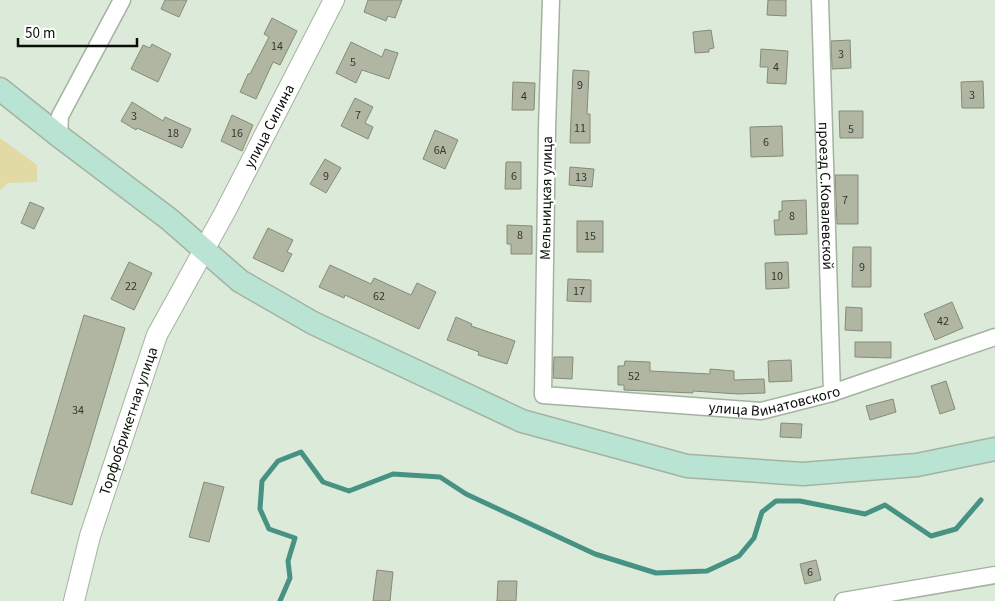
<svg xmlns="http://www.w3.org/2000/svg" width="995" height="601" font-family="'Source Sans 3',sans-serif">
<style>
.green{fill:#e2daa5}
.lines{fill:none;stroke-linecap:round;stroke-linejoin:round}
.stream{stroke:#479283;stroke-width:5}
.building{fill:#b1b6a3;stroke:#858b78}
.minor-casing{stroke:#a4b2a1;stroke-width:19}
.tertiary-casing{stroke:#a4b2a1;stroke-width:22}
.secondary-casing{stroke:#a4b2a1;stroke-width:25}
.minor{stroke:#fff;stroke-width:16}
.tertiary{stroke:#fff;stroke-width:20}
.secondary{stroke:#b9e4d4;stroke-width:22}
.labels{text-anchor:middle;stroke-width:5;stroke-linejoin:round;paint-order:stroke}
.number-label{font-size:12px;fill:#33382f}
.street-label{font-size:15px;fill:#090e08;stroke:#fff}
</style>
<rect width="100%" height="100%" fill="#dcebd9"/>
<path class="green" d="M0 138 37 165V182L8 183 0 190Z"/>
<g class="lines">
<path class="stream" d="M280 601 290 578 288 561 295 538 269 529 260 509 262 481 278 461 301 452 323 482 349 491 393 474 440 477 466 494 595 554 656 573 707 571 739 556 754 538 762 512 776 501H800L865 514 885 505 931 536 956 529 981 500"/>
</g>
<g class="building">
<path d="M165 0H187L179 17 161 9Z"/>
<path d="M368 0H402L395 18 388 16 386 21 364 12Z"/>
<path d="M768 0H786V16L767 15Z"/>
<path d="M272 18 297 31 280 65 273 62 256 99 240 92 248 74H250L269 37 264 34Z"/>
<path d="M711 30 714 48 709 49V52L695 53 693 32Z"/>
<path d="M850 40 851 68 832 69 831 41Z"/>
<path d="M351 42 382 57 385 49 398 53 389 79 362 70 356 83 336 73Z"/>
<path d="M152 44 171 54 158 82 131 69 143 45 150 48Z"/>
<path d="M761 49 788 51 786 84 767 83 768 67H760Z"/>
<path d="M573 70 589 71 587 114H590V143H570Z"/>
<path d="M983 81 984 108H962L961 82Z"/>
<path d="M513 82 535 83 534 110H512Z"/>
<path d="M355 98 373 107 365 123 373 127 368 139 341 126Z"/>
<path d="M132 102 163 121 165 117 191 129 182 148 137 128 136 130 121 121Z"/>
<path d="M839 111H863V138H840Z"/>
<path d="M232 115 253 125 242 151 221 141Z"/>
<path d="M782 126 783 156 751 157 750 127Z"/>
<path d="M435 130 458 140 445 169 423 159Z"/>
<path d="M325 159 341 168 326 193 310 184Z"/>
<path d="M506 162H521V189H505Z"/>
<path d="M570 167 594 169 592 187 569 185Z"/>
<path d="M835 175H858V224H837Z"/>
<path d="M806 200 807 234 775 235 774 220H779V211H782V201Z"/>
<path d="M30 202 44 208 34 229 21 223Z"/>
<rect x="577" y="221" width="26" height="31"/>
<path d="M507 225 532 226V254H511V244H507Z"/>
<path d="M268 228 293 240 287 252 292 254 283 272 253 258Z"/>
<path d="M853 247H871V287H852Z"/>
<path d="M129 262 152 273 134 310 111 299Z"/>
<path d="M788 262 789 288 766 289 765 263Z"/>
<path d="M330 265 371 284 374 278 411 295 417 283 436 292 419 329 345 295 344 298 319 287Z"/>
<path d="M568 279 591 280V302L567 301Z"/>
<path d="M952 302 963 328 935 340 924 314Z"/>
<path d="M846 307 862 308V331L845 330Z"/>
<path d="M84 315 125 328 72 505 31 493Z"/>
<path d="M456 317 472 324 471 326 515 341 507 364 478 355 479 352 447 340Z"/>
<path d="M855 342H891V358L855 357Z"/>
<path d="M554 357H573L572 379 553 378Z"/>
<path d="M791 360 792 381 769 382 768 361Z"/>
<path d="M625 361 650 362V371L710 374V369L734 371V380L764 379 765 393 738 394 693 391V393L624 390V385H618V366H624Z"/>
<path d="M946 381 955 409 940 414 931 386Z"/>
<path d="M893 399 896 412 870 420 866 406Z"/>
<path d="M781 423 802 424 801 438 780 437Z"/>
<path d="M204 482 224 487 209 542 189 537Z"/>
<path d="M816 560 821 580 805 584 800 564Z"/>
<path d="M377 570 393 572 390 601H373Z"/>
<path d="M498 581H517L516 601H497Z"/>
</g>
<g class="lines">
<defs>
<g id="minor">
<path id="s1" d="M551 0 547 129 543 395 761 411 832 393 995 337"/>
<path id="s2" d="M820 0 832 393"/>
<path d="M59 136 60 116 122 0"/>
<path d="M843 601 995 575"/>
</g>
<g id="tertiary">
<path id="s3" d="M74 601 90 536 157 335 225 212 334 0"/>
</g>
<path id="secondary" d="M0 89 59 136 169 219 240 281 313 323 522 421 687 466 803 474 917 465 995 449"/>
</defs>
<use href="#minor" class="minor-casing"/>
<use href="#tertiary" class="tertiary-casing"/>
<use href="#secondary" class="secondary-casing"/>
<use href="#minor" class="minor"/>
<use href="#tertiary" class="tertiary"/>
<use href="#secondary" class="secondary"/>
</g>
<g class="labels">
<g class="number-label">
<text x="277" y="50">14</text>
<text x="841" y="58">3</text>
<text x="353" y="66">5</text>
<text x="776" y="71">4</text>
<text x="580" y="89">9</text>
<text x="972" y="99">3</text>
<text x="524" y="100">4</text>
<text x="358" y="119">7</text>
<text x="134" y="120">3</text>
<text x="580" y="132">11</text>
<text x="851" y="133">5</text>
<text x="173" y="137">18</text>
<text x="237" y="137">16</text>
<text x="766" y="146">6</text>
<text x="440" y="154">6А</text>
<text x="326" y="180">9</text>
<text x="514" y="180">6</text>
<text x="581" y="181">13</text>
<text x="845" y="204">7</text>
<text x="792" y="220">8</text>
<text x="520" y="239">8</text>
<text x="590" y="240">15</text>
<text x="862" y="271">9</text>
<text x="777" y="280">10</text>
<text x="131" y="290">22</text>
<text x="579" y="295">17</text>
<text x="379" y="300">62</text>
<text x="943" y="325">42</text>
<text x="634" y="380">52</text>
<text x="78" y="414">34</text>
<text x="810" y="576">6</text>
</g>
<g class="street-label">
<text dy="5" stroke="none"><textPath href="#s3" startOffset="516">улица Силина</textPath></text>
<text dy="5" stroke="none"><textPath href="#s2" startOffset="196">проезд С.Ковалевской</textPath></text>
<text transform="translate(546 198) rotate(-89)" y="5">Мельницкая улица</text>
<text dy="5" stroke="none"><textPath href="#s1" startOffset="628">улица Винатовского</textPath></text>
<text dy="5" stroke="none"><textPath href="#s3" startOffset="188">Торфобрикетная улица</textPath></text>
</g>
</g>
<path d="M18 38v8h119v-8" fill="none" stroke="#090e08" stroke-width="2.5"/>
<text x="25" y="38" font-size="15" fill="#090e08" stroke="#ffffff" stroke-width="4" paint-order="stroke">50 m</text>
</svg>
